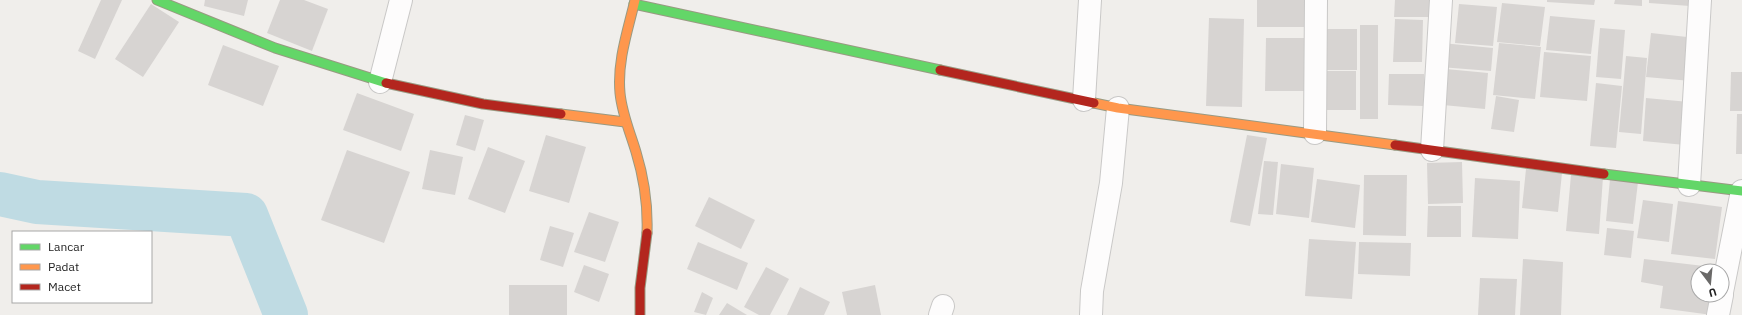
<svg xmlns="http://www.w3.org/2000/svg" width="1742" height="315" font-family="'IBM Plex Sans',sans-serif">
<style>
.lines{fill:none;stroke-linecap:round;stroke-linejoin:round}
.river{stroke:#bfdbe3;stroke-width:44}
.building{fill:#d7d4d2}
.street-casing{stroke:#c9c8c7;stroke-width:24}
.fast-casing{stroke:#999a82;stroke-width:11}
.slow-casing{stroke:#999a82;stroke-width:11}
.jam-casing{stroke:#999a82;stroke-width:11}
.street{stroke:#fdfcfc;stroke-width:22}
.fast{stroke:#63d668;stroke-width:9}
.slow{stroke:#ff974d;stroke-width:9}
.jam{stroke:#b3261e;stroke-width:9}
</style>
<rect width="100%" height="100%" fill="#f0eeeb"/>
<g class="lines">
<path class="river" d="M0 194 37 202 246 215 286 315"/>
</g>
<g class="building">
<path d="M101 0H122L95 59 78 51Z"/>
<path d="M205 0H248L244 16 204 6Z"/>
<path d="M280 0H304L328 9 312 51 267 33Z"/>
<rect x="1257" y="0" width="55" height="27"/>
<path d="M1395 0H1432L1431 17H1394Z"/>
<path d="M1547 0H1595L1594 5 1547 2Z"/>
<path d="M1615 0H1642V6L1614 4Z"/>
<path d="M1649 0H1691L1690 6 1649 3Z"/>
<path d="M1502 3 1545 7 1540 46 1497 42Z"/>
<path d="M151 4 179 22 143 77 115 59Z"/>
<path d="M1459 4 1497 7 1493 46 1455 43Z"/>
<path d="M1550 16 1595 20 1591 54 1546 50Z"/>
<path d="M1209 18 1244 19 1242 107 1206 106Z"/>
<path d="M1395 19 1423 20 1422 62H1393Z"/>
<rect x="1360" y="25" width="18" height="94"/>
<path d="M1600 28 1625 30 1621 79 1596 77Z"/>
<rect x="1320" y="29" width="37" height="41"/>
<path d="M1651 33 1696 38 1691 81 1646 77Z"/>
<path d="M1266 38H1313V91H1265Z"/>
<path d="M1442 43 1493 48 1491 71 1440 67Z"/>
<path d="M1499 43 1541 47 1535 99 1493 95Z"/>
<path d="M223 45 279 66 263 106 208 85Z"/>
<path d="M1544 52 1591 56 1587 101 1540 97Z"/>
<path d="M1626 56 1647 58 1641 134 1619 132Z"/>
<path d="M1446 69 1488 73 1485 109 1443 105Z"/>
<rect x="1322" y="71" width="34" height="39"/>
<path d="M1731 72H1742V111H1730Z"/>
<path d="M1389 74H1424V106L1388 105Z"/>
<path d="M1596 83 1622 86 1616 148 1590 146Z"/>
<path d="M357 93 414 114 401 151 343 130Z"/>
<path d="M1496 96 1519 100 1514 132 1491 129Z"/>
<path d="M1646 98 1689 102 1685 145 1643 141Z"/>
<path d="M1737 114H1742V154H1736Z"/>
<path d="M465 115 484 120 475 151 456 145Z"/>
<path d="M546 135 586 147 569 203 529 191Z"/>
<path d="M1247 135 1267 138 1250 226 1230 222Z"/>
<path d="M488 147 525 161 505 213 468 199Z"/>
<path d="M347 150 410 172 384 243 321 220Z"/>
<path d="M430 150 463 157 455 195 422 189Z"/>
<path d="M1264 161 1278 162 1273 215 1258 214Z"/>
<path d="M1462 162 1463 203 1428 204 1427 163Z"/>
<path d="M1281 164 1314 168 1309 218 1276 214Z"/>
<path d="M1526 169 1562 173 1558 212 1522 208Z"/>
<path d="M1364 175H1407L1406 236 1363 235Z"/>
<path d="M1571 175 1603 177 1599 234 1566 231Z"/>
<path d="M1475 178 1520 181 1518 239 1472 237Z"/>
<path d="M1317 179 1360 185 1355 228 1311 222Z"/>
<path d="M1610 179 1638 182 1633 224 1606 221Z"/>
<path d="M709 197 755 220 741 249 695 226Z"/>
<path d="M1643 200 1673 204 1669 242 1637 238Z"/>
<path d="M1678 201 1722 207 1715 259 1671 254Z"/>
<path d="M1428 206H1461V237H1427Z"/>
<path d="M589 212 619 222 605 262 574 252Z"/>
<path d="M550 226 574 233 563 267 540 260Z"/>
<path d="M1607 228 1634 231 1631 258 1604 255Z"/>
<path d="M1309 239 1356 242 1352 299 1305 296Z"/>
<path d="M698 242 748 263 737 290 687 269Z"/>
<path d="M1359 242 1411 243 1410 276 1358 274Z"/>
<path d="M1523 259 1563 262 1561 315H1520Z"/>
<path d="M1644 259 1721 268 1720 271H1698V295H1717L1712 315 1660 308 1663 286 1641 282Z"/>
<path d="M584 265 609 274 599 302 574 292Z"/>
<path d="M766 267 789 279 770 315H759L744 307Z"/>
<path d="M1480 278 1517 279 1515 315H1478Z"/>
<rect x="509" y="285" width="58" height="30"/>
<path d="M875 285 881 315H847L842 292Z"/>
<path d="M800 287 830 302 824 315H787Z"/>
<path d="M702 292 713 298 706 315 694 312Z"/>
<path d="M727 303 747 315H719Z"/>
</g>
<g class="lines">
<defs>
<g id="street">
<path d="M380 82 401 0"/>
<path d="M1084 100 1090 0"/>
<path d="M1315 133 1316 0"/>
<path d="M1432 150 1441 0"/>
<path d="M1689 185 1700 0"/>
<path d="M1722 292 1742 191"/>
<path d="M940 315 943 306"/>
<path d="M1091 315 1092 291 1111 183 1118 108"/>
<path d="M1718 315 1722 295"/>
</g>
<g id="fast">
<path d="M157 0 275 48 386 83"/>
<path d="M634 4 940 70"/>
<path d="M1604 174 1742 191"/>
</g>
<g id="slow">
<path d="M635 0C628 30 617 61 620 93 622 114 630 132 636 152 644 178 648 206 647 233"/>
<path d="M1094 103 1118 108 1395 145"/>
<path d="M561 114 625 122"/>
</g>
<g id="jam">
<path d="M940 70 1094 103"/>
<path d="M386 83 483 104 561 114"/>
<path d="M1395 145 1604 174"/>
<path d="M640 315V288L647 233"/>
</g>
</defs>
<use href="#street" class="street-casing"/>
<use href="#fast" class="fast-casing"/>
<use href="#slow" class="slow-casing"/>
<use href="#jam" class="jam-casing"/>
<use href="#street" class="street"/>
<use href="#fast" class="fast"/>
<use href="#slow" class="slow"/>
<use href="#jam" class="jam"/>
</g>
<rect x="12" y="231" width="140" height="72" fill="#ffffff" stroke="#a7a7a7"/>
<rect x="20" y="244" width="20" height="6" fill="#63d668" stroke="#a7a7a7"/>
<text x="48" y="251" font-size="12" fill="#222222">Lancar</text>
<rect x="20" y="264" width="20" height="6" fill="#ff974d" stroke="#a7a7a7"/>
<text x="48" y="271" font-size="12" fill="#222222">Padat</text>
<rect x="20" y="284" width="20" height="6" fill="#b3261e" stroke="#a7a7a7"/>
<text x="48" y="291" font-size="12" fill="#222222">Macet</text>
<g transform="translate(1710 283) rotate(164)"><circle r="19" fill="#ffffff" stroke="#a7a7a7"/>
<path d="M0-3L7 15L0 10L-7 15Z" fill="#6a6968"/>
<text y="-6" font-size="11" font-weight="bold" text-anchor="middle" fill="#222222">U</text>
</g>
</svg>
